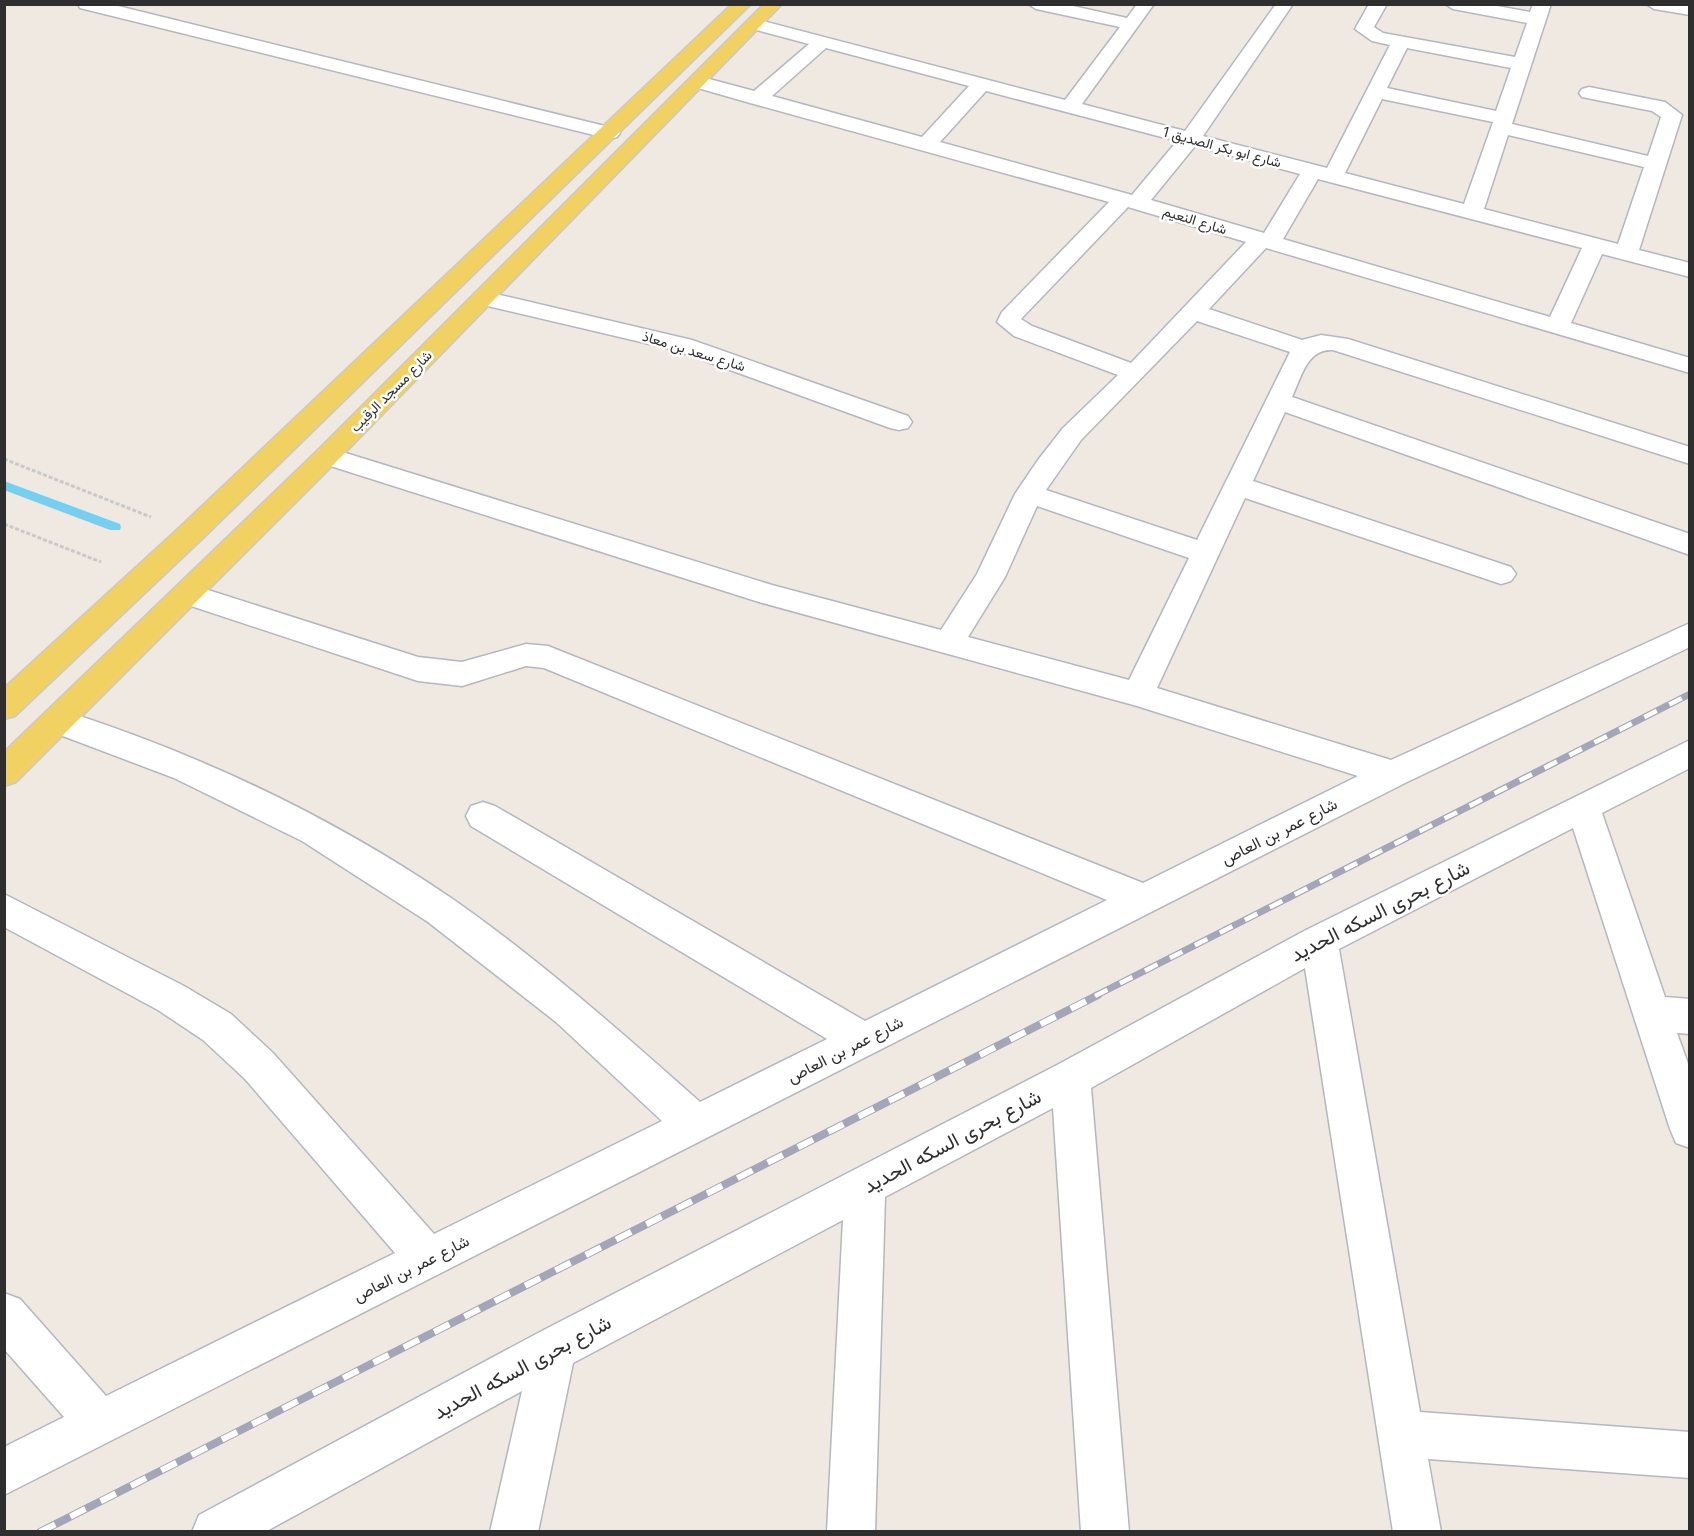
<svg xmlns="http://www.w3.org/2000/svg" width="1694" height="1536" font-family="Inter,Vazirmatn,sans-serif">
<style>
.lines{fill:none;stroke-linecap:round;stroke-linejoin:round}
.stream{fill:#75cff0;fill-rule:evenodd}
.minor-casing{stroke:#b4b7c1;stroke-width:3}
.major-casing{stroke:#c9c9c9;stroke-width:3}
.path{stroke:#c9c9c9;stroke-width:3;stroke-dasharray:4 2;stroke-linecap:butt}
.minor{fill:#fff;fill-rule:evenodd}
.major{fill:#f2d163;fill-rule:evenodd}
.rail-far1-casing{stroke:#a3a6b8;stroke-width:7}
.rail-casing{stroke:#a3a6b8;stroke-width:8}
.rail-far1{stroke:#fff;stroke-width:4.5;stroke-dasharray:14;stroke-linecap:butt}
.rail{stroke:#fff;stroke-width:6;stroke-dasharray:17;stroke-linecap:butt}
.labels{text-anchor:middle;stroke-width:5;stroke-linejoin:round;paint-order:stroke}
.far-street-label{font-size:14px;fill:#2e2e2e;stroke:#fff}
.street-label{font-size:16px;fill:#2e2e2e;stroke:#fff}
.near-street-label{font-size:20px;fill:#2e2e2e;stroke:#fff}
</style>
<rect width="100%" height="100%" fill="#efe9e1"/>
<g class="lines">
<path class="stream" d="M4 481 120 524 121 527 120 530H110L4 490Z"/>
<defs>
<g id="minor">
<path d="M78 4H110L617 129 620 133 617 137 610 139 80 8Z"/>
<path d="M1028 4H1064L1127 18 1137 4H1154L1082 104 1185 131 1276 4H1293L1203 136 1327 168 1390 45 1372 41 1355 29 1369 4H1387L1374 27 1383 33 1515 57 1527 23 1453 9 1445 4H1486L1530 12 1533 4H1551L1512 124 1648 156 1661 117 1652 111 1582 97 1579 93 1582 89 1589 87 1665 102 1682 115 1639 250 1690 263V277L1602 254 1571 323 1690 358V373L1266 248 1209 309 1302 340 1321 335 1348 339 1690 447V464L1333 350C1307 348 1301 378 1292 397L1690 534V555L1285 412 1253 481 1511 567 1516 574 1511 581 1501 584 1245 498 1157 688 1391 760 1690 623V647L1405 783 4 1495V1447L64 1417 4 1349V1293L20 1299 106 1396 395 1253 245 1079 203 1040 158 1010 4 927V894L184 986 231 1014 273 1053 434 1234 662 1121 556 1022 428 922 302 841 174 778 47 730 42 721 47 712 58 709C197 753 333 817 454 900 541 961 621 1032 700 1102L827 1039 471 826 466 816 471 806 483 802 495 806 865 1021 1107 900 544 668 526 666 462 686 418 681 176 601 171 594 176 587 186 583 418 657 462 662 526 644 548 646 1143 883 1358 776 1137 706 759 602 318 462 314 456 318 450 327 447 336 450 772 585 941 630 977 574 1015 494 1038 460 1063 428 1118 375 1014 336 997 322 1002 312 1109 202 750 103 691 86 688 82 698 76 754 91 809 44 749 28 746 24 755 19 1065 100 1120 27 1036 9ZM826 48 969 86 922 137 772 96ZM1407 48 1511 68 1496 111 1387 88ZM986 91 1177 141 1132 195 940 142ZM1382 99 1493 122 1464 204 1345 173ZM1508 135 1644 167 1618 244 1484 209ZM1195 146 1300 174 1264 233 1151 200ZM1318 179 1582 248 1550 317 1283 239ZM1128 207 1246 242 1131 363 1032 326 1021 319ZM1197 321 1290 352 1197 540 1046 490 1081 440ZM1037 506 1189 558 1129 680 968 637 1005 577Z"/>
<path d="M1646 4 1690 5V15L1654 9Z"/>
<path d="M483 291 692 340 908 416 912 422 908 428 899 430 890 428 675 350 475 303 471 298 475 293Z"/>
<path d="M1690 740V768L1602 813 1665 997 1690 999V1034L1677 1033 1690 1069V1148L1676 1143 1670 1129 1573 828 1339 949 1420 1412 1690 1432V1478L1428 1459 1441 1532H1393L1305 968 1091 1088 1129 1532H1081L1053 1108 885 1197 875 1532H827L843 1220 573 1363 538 1532H490L522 1391 265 1532H192L199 1515 538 1333 1057 1065 1306 930Z"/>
</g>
<g id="major">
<path d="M732 4H751L201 540 15 716 4 719V688L181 526Z"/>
<path d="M764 4H782L336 462 16 782 4 786V752L318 450Z"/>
</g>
</defs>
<use href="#minor" class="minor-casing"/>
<use href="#major" class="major-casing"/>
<g class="path">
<path d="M4 459 151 517"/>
<path d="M4 524 101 562"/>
</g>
<use href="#minor" class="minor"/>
<use href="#major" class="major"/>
<defs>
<path id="rail-far1" d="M1095 996 1690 694"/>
<path id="rail" d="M40 1532 1098 995"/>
</defs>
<use href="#rail-far1" class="rail-far1-casing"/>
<use href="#rail" class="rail-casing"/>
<use href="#rail-far1" class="rail-far1"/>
<use href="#rail" class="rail"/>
</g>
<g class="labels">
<g class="far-street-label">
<text transform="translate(1222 147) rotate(15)" y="5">شارع ابو بكر الصديق 1</text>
<text transform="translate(1195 220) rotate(17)" y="5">شارع النعيم</text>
<text transform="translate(694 351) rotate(17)" y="5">شارع سعد بن معاذ</text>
<text transform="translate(391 391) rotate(-45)" y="5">شارع مسجد الرقيب</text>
</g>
<g class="street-label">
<text transform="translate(1279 831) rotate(-27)" y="6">شارع عمر بن العاص</text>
<text transform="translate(845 1049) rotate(-27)" y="6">شارع عمر بن العاص</text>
<text transform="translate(411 1268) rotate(-27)" y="6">شارع عمر بن العاص</text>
</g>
<g class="near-street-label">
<text transform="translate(1380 911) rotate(-27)" y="7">شارع بحرى السكه الحديد</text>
<text transform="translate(952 1141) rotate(-28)" y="7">شارع بحرى السكه الحديد</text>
<text transform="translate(522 1367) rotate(-28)" y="7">شارع بحرى السكه الحديد</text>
</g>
</g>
<rect width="1694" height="1536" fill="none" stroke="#2e2e2e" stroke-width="12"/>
</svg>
